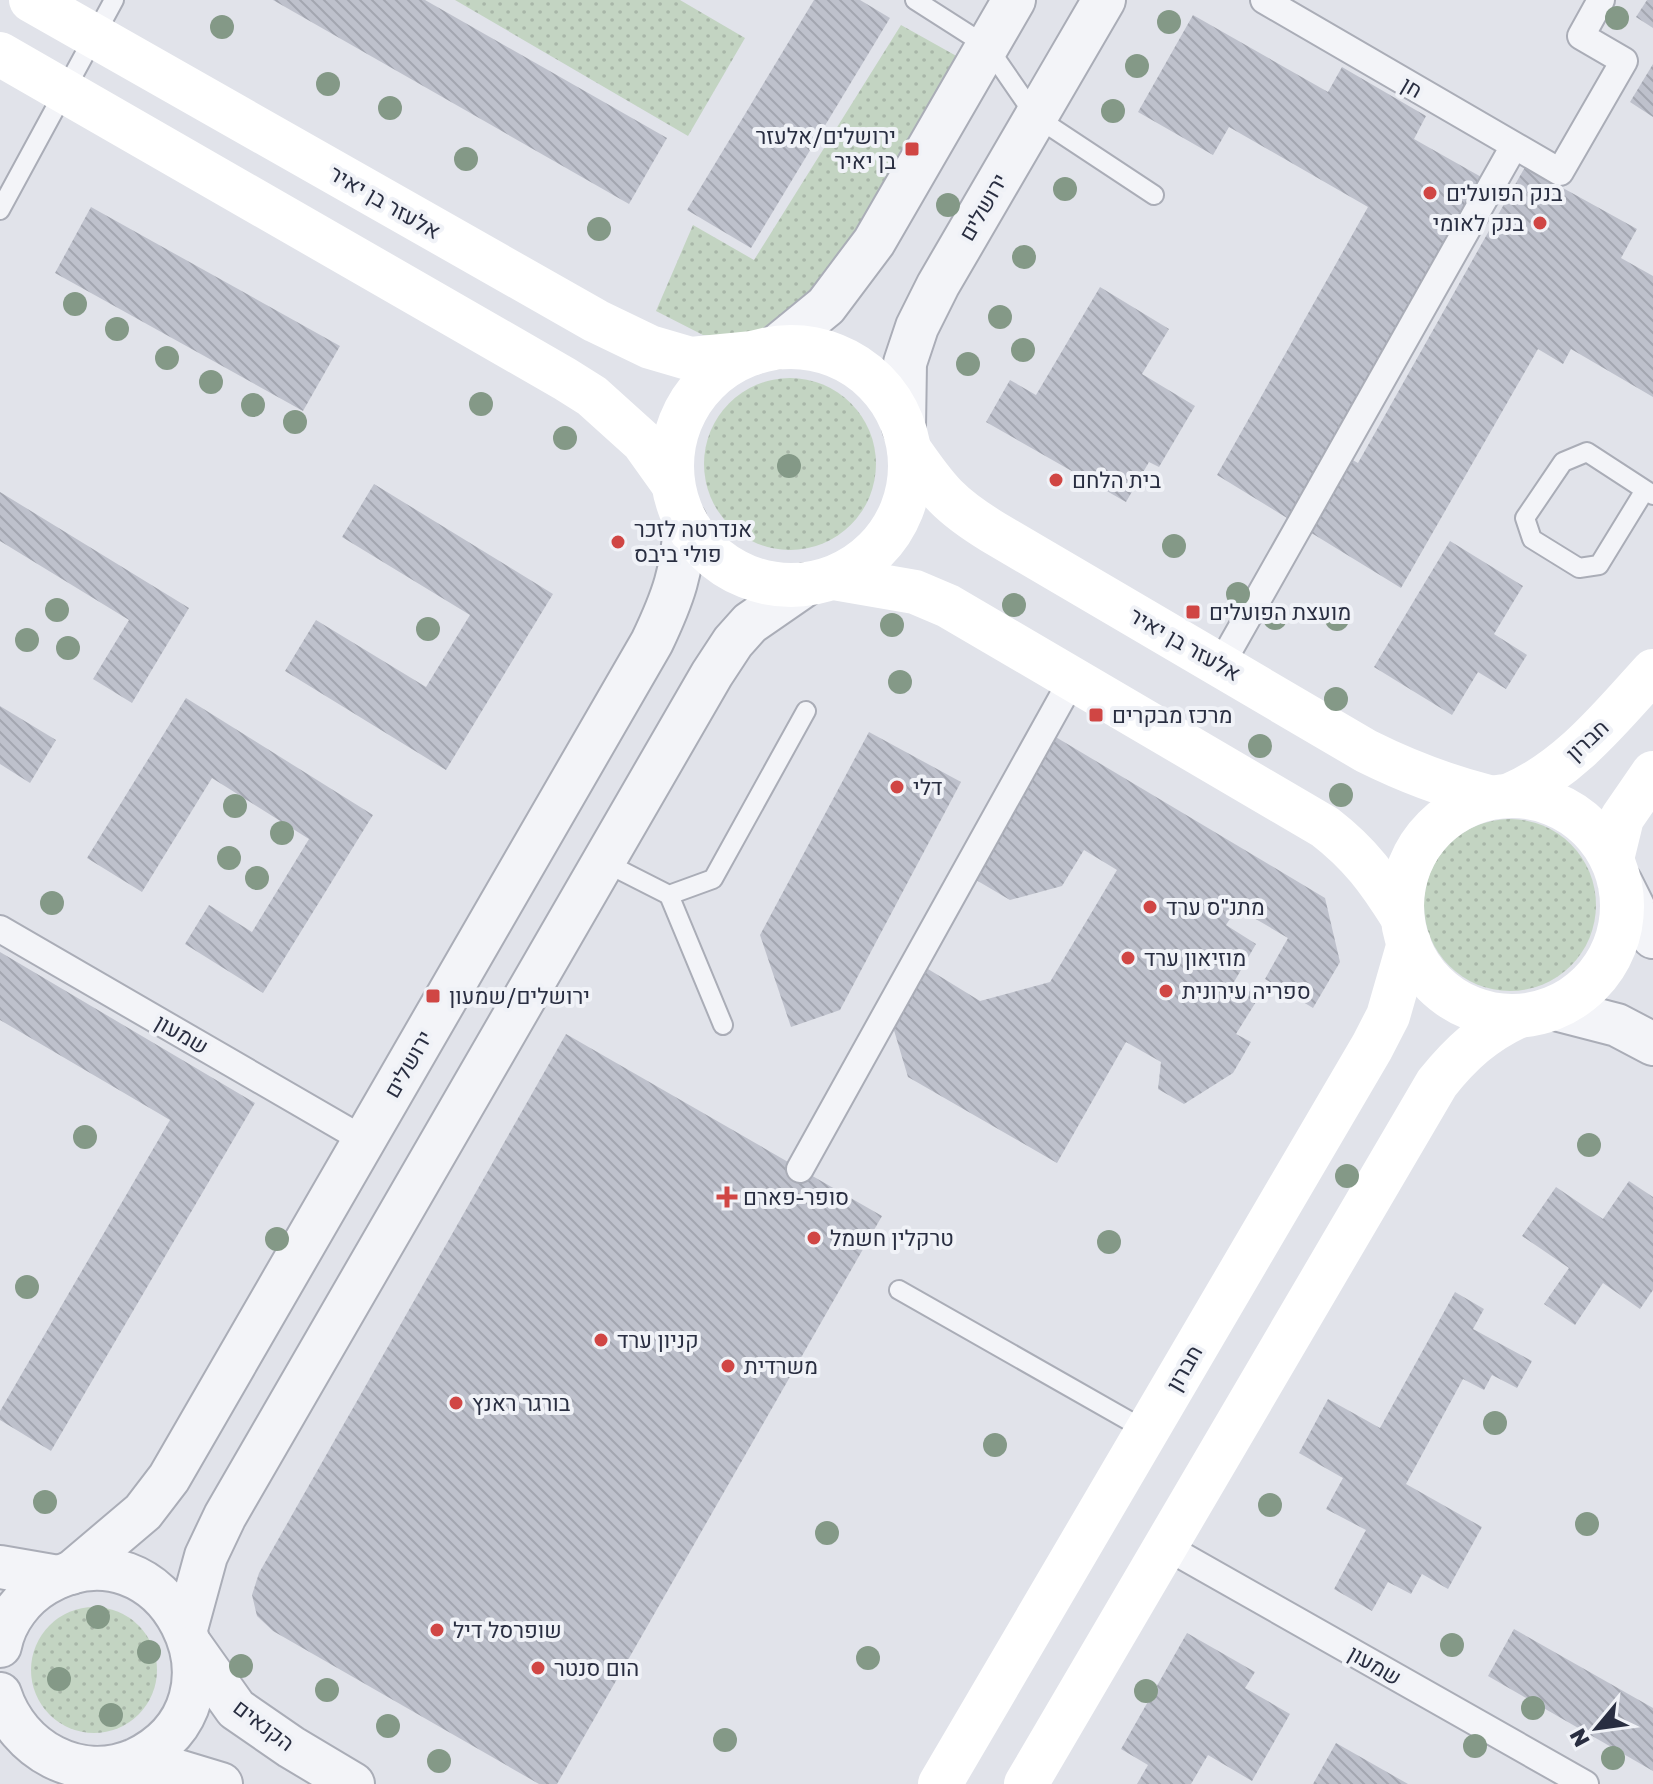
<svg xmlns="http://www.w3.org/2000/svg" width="1653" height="1784" font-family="'Golos Text',Heebo,sans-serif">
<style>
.green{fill:url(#green-dots)}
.building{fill:url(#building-back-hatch)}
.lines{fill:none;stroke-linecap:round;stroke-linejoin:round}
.service-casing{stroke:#aaadb7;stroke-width:22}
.pedestrian-casing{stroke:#aaadb7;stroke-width:30}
.tertiary-casing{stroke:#aaadb7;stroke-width:46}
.service{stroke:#f3f4f8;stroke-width:18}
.pedestrian{stroke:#f3f4f8;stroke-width:26}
.tertiary{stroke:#f3f4f8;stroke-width:42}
.secondary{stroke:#fff;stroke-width:44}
.tree{fill:#849987}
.poi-dot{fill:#d04644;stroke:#f0f2f7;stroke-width:3}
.labels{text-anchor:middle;stroke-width:8;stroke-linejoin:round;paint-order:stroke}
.street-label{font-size:22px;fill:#292e41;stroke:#f0f2f7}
.poi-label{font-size:22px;fill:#292e41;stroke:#f0f2f7;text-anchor:start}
</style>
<defs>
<pattern id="green-dots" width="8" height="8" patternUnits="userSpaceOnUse" patternTransform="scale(2)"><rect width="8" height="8" fill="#c3d4c2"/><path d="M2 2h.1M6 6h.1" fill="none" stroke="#a8b6a8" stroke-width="1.8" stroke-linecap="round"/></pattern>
<pattern id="building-back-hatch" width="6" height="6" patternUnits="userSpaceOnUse" patternTransform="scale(2)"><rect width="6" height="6" fill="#bec1cc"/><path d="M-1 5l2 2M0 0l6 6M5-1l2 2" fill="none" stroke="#a3a6b0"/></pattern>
</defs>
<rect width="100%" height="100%" fill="#e1e3ea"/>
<g class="green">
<path d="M455 0H680L745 38 688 136Z"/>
<path d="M901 25 960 58 821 287 783 322 742 335H703L656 311 693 225 754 260Z"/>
<circle cx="790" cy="464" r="86"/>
<circle cx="1510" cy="905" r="86"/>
<circle cx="94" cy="1670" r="63"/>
</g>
<g class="building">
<path d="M273 0H425L667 138 629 204Z"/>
<path d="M814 0H860L890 18 751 248 687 210Z"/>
<path d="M1647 0H1653V28L1636 17Z"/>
<path d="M1193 15 1328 92 1342 67 1426 116 1414 139 1483 178 1347 457 1358 463 1525 167 1637 229 1621 258 1653 276V397L1571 349 1563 364 1538 349 1401 588 1217 475 1368 207 1229 127 1213 155 1138 112Z"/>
<path d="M1653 64V117L1630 102Z"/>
<path d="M91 207 340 346 303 411 55 273Z"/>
<path d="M1100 287 1169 329 1142 374 1195 406 1159 467 1149 462 1126 502 986 422 1010 380 1036 395Z"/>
<path d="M374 484 553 594 446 770 285 671 316 620 426 687 470 615 342 537Z"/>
<path d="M0 492 189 608 132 703 93 679 129 620 0 541Z"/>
<path d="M1450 541 1523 586 1494 634 1527 655 1506 689 1478 672 1452 715 1374 667Z"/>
<path d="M186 698 373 815 263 993 185 944 209 905 252 932 309 839 212 778 142 892 87 858Z"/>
<path d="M0 706 56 740 30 783 0 764Z"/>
<path d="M869 732 961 782 840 1010 791 1027 760 935Z"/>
<path d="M1054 736 1325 898 1340 962 1313 1008 1265 979 1288 938 1237 908 1226 925 1256 944 1234 982 1259 997 1236 1034 1251 1042 1233 1073 1184 1104 1158 1089 1161 1062 1126 1042 1057 1163 908 1077 893 1027 928 969 980 1001 1050 982 1117 870 1084 850 1062 886 1010 900 971 877Z"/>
<path d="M0 952 255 1103 51 1451 0 1420V1411L170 1120 0 1020Z"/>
<path d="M566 1034 882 1216 557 1784H539L273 1631 257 1616 252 1595 259 1573Z"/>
<path d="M1629 1181 1653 1197V1290L1640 1309 1603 1283 1575 1325 1544 1304 1569 1268 1522 1236 1556 1187 1603 1219Z"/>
<path d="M1455 1292 1484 1309 1473 1329 1532 1361 1517 1388 1492 1375 1484 1390 1463 1379 1406 1484 1482 1527 1448 1589 1422 1574 1411 1594 1388 1582 1372 1611 1334 1589 1366 1530 1326 1509 1343 1478 1299 1453 1328 1399 1380 1428Z"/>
<path d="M1514 1629 1653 1708V1771L1488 1676Z"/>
<path d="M1187 1633 1255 1672 1245 1688 1290 1714 1252 1781 1208 1755 1191 1784H1137L1148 1765 1121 1749Z"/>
<path d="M1336 1743 1408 1784H1313Z"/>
</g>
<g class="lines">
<defs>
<g id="service">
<path d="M915 0 987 46 1036 117 1154 195"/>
<path d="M0 210 114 0"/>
<path d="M1645 490 1599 565 1579 568 1532 539 1525 518 1563 462 1587 452 1653 495"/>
<path d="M604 862 669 895 713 879 806 711"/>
<path d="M669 895 723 1025"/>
<path d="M899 1290 1147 1431"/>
</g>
<g id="pedestrian">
<path d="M1264 0 1560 172 1624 61 1581 36 1601 0"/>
<path d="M1220 666 1514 146"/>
<path d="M0 929 364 1140"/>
<path d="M800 1169 1072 680"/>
<path d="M1165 1546 1585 1784"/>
</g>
<g id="tertiary">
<path d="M776 347 826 306 874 242 1014 0"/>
<path d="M904 427 905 363 917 327 938 285 1104 0"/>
<path d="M1621 883 1635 911 1653 937"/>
<path d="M1555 1009 1617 1025 1653 1044"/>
<path d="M0 1567 58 1577"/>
<path d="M71 1573 143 1512 169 1478 652 642C673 598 683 570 685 521"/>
<path d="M186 1629 206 1556 225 1516 712 674 733 642 750 623 805 585"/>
<path d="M0 1646C5 1620 23 1597 45 1584 164 1515 260 1701 135 1760 79 1784 18 1750 0 1694"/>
<path d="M192 1647 236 1709 291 1747 353 1784"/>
<path d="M124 1765 178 1771 221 1784"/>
</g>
</defs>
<use href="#service" class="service-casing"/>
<use href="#pedestrian" class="pedestrian-casing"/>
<use href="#tertiary" class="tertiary-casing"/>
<use href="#service" class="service"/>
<use href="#pedestrian" class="pedestrian"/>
<use href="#tertiary" class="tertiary"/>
<g class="secondary">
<path d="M31 0 596 321 650 347 691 359 753 353"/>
<path d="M0 54 565 379 592 396 643 442 673 484"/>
<circle cx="791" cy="466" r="119"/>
<path d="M909 449C938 491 949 505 993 532L1366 751C1406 771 1445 786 1489 797"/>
<path d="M834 578 915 592 948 606 1325 827C1360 854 1379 880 1402 917"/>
<path d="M1510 795C1569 770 1611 717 1653 671"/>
<circle cx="1512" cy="906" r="110"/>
<path d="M1612 859 1622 818 1653 773"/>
<path d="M940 1784 1372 1047 1388 1016 1409 943"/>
<path d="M1026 1784 1437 1083C1461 1053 1484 1032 1519 1016"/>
</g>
</g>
<g class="tree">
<circle cx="1617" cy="18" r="12"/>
<circle cx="1169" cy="22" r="12"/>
<circle cx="222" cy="27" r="12"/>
<circle cx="1137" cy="66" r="12"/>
<circle cx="328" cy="84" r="12"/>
<circle cx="390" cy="108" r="12"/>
<circle cx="1113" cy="111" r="12"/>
<circle cx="466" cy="159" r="12"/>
<circle cx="1065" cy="189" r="12"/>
<circle cx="948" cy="205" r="12"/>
<circle cx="599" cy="229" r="12"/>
<circle cx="1024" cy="257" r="12"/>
<circle cx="75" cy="304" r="12"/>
<circle cx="1000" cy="317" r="12"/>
<circle cx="117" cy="329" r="12"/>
<circle cx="1023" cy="350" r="12"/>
<circle cx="167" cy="358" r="12"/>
<circle cx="968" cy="364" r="12"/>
<circle cx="211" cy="382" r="12"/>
<circle cx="481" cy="404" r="12"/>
<circle cx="253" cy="405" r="12"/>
<circle cx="295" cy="422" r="12"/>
<circle cx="565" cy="438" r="12"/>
<circle cx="789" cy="466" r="12"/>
<circle cx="1174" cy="546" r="12"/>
<circle cx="1238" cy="594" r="12"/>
<circle cx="1014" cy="605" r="12"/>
<circle cx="57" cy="610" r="12"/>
<circle cx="1275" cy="618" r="12"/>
<circle cx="1337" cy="619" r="12"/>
<circle cx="892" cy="625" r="12"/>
<circle cx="428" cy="629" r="12"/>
<circle cx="27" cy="640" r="12"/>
<circle cx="68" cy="648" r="12"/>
<circle cx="900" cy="682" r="12"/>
<circle cx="1336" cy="699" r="12"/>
<circle cx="1260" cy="746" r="12"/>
<circle cx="1341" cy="795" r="12"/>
<circle cx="235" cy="806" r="12"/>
<circle cx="282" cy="833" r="12"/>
<circle cx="229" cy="858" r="12"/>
<circle cx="257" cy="878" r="12"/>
<circle cx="52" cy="903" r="12"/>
<circle cx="85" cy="1137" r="12"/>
<circle cx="1589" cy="1145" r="12"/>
<circle cx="1347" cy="1176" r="12"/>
<circle cx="277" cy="1239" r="12"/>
<circle cx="1109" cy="1242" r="12"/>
<circle cx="27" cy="1287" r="12"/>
<circle cx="1495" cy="1423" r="12"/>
<circle cx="995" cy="1445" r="12"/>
<circle cx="45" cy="1502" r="12"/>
<circle cx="1270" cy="1505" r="12"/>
<circle cx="1587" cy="1524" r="12"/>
<circle cx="827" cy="1533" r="12"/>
<circle cx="98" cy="1617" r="12"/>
<circle cx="1452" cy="1645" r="12"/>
<circle cx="149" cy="1652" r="12"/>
<circle cx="868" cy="1658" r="12"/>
<circle cx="241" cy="1666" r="12"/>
<circle cx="59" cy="1679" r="12"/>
<circle cx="327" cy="1690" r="12"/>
<circle cx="1146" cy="1691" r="12"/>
<circle cx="1533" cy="1708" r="12"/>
<circle cx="111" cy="1715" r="12"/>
<circle cx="388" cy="1726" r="12"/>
<circle cx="725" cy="1740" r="12"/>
<circle cx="1475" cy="1746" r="12"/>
<circle cx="1613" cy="1758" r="12"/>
<circle cx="439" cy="1761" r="12"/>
</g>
<g class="poi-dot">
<rect x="904" y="141" width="16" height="16" rx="4"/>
<circle cx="1430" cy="193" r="8"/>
<circle cx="1540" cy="223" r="8"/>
<circle cx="1056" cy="480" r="8"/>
<circle cx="618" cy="542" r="8"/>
<rect x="1185" y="604" width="16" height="16" rx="4"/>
<rect x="1088" y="707" width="16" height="16" rx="4"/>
<circle cx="897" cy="787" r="8"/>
<circle cx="1150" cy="907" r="8"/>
<circle cx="1128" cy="958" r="8"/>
<circle cx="1166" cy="991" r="8"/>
<rect x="425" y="988" width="16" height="16" rx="4"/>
<path d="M723 1185h8v8h8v8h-8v8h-8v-8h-8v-8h8z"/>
<circle cx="814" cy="1238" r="8"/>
<circle cx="601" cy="1340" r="8"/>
<circle cx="728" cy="1366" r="8"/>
<circle cx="456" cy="1403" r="8"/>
<circle cx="437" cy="1630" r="8"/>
<circle cx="538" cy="1668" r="8"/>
</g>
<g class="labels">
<g class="street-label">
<text transform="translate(1412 87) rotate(30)" y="8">חן</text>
<text transform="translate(385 202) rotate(30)" y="8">אלעזר בן יאיר</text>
<text transform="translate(983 207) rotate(-60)" y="8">ירושלים</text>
<text transform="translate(1185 644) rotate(30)" y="8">אלעזר בן יאיר</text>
<text transform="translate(1587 740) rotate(-43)" y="8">חברון</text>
<text transform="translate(182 1034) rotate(30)" y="8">שמעון</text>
<text transform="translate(408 1064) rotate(-60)" y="8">ירושלים</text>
<text transform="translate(1184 1368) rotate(-60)" y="8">חברון</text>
<text transform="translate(1375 1665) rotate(30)" y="8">שמעון</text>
<text transform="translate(264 1725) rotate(37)" y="8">הקנאים</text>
</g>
<g class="poi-label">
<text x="896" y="144" text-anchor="end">ירושלים/אלעזר<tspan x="896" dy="25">בן יאיר</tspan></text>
<text x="1446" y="201">בנק הפועלים</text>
<text x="1524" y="231" text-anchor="end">בנק לאומי</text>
<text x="1072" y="488">בית הלחם</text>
<text x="634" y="537">אנדרטה לזכר<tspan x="634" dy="25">פולי ביבס</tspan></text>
<text x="1209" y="620">מועצת הפועלים</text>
<text x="1112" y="723">מרכז מבקרים</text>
<text x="913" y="795">דלי</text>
<text x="1166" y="915">מתנ"ס ערד</text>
<text x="1144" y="966">מוזיאון ערד</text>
<text x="1182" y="999">ספריה עירונית</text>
<text x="449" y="1004">ירושלים/שמעון</text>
<text x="743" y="1205">סופר-פארם</text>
<text x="830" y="1246">טרקלין חשמל</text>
<text x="617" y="1348">קניון ערד</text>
<text x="744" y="1374">משרדית</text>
<text x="472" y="1411">בורגר ראנץ</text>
<text x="453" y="1638">שופרסל דיל</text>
<text x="554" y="1676">הום סנטר</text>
</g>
</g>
<g transform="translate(1597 1728) rotate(241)" stroke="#f0f2f7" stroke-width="6" paint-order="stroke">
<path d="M0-6L14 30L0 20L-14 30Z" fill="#292e41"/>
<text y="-12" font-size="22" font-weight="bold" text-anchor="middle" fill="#292e41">N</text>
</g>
</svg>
